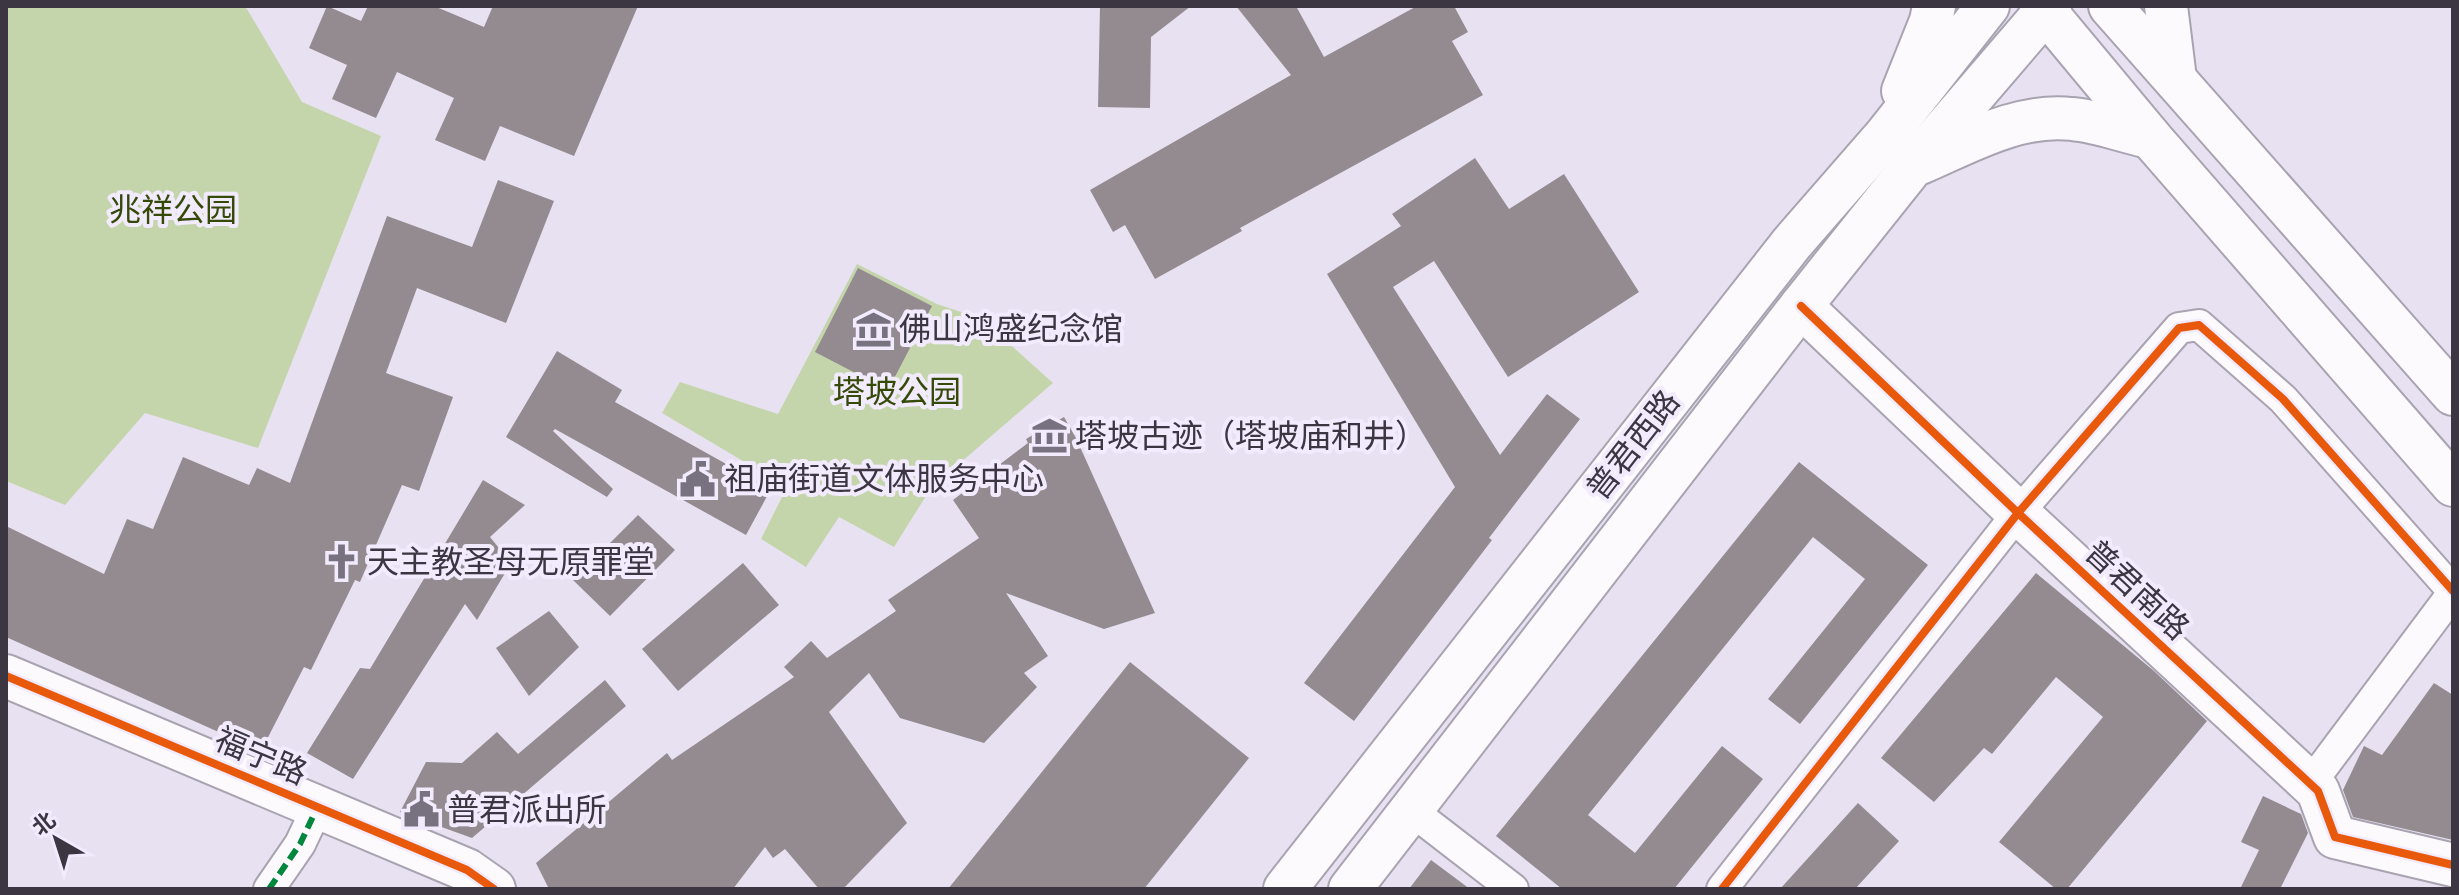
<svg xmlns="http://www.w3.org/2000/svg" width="2459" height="895" font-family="'Alegreya Sans','Noto Sans SC',sans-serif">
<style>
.green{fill:#c5d5ab}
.building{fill:#948b91}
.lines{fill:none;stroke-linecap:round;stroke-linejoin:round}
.street-casing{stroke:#a9a3b1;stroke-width:34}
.secondary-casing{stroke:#a9a3b1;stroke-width:46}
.street{stroke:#fcfafd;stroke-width:30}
.secondary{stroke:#fcfafd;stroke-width:42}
.quiet{stroke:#00873e;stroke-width:6;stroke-dasharray:12 6;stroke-linecap:butt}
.cycleway-casing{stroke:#f2eafd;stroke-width:13}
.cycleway{stroke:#e8590c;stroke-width:8}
.labels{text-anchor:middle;stroke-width:8;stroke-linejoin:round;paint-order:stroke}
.park-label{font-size:32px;fill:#364a07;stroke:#f2eafd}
.poi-label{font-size:32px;fill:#3b3642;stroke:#f2eafd;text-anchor:start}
.street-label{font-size:32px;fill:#3b3642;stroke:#f2eafd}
</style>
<rect width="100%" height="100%" fill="#e8e1f2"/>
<g class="green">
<path d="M6 6H243L247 9 302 102 381 136 258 448 145 413 65 505 6 481Z"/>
<path d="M857 264 937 304 982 319 1053 383 931 488 894 547 839 517 806 567 761 539 787 487 662 413 680 382 778 414Z"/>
</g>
<g class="building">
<path d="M327 6 361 21 368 6H434L484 27 493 6H638L574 156 500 126 485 161 435 140 454 98 397 72 376 118 332 99 347 65 309 48Z"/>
<path d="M1100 6H1191L1151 37 1150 108 1098 107Z"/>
<path d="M1236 6H1296L1324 57 1417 6H1454L1468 32 1452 41 1483 95 1240 228 1242 231 1155 279 1125 225 1113 232 1090 190 1291 75Z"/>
<path d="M1475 158 1509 209 1564 174 1639 292 1508 377 1434 261 1393 287 1500 455 1547 394 1580 419 1489 538 1492 540 1354 721 1304 683 1455 487 1327 274 1401 226 1392 214Z"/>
<path d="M498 180 554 201 506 323 417 288 386 373 453 397 419 491 402 485 360 582 355 580 311 670 304 667 261 751 6 637V526L104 574 127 519 153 529 183 457 249 485 257 468 290 483 387 216 472 247Z"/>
<path d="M858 268 932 306 888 390 815 352Z"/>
<path d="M557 351 622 390 615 402 771 489 746 535 555 429 553 431 613 489 607 497 506 437Z"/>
<path d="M1064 417 1076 438 1155 613 1104 629 1006 593 1048 656 1024 673 1037 687 984 743 900 718 869 673 829 712 907 823 843 889H819L785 849 773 858 765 847 733 889H549L536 863 667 753 672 760 794 677 784 667 811 641 827 658 896 611 888 600 979 538 953 500 1028 443 1026 439Z"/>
<path d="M1799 462 1928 565 1800 724 1768 699 1865 579 1813 537 1588 815 1635 853 1722 746 1763 779 1674 889H1562L1496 836Z"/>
<path d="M483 480 525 505 490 537 511 563 477 620 465 604 353 779 307 753 360 668 370 669Z"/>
<path d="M638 515 675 550 610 616 573 580Z"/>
<path d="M743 563 779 605 678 691 642 649Z"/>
<path d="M2036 573 2154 671 2207 721 2067 889H2056L1999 842 2103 717 2056 677 1992 754 1984 748 1934 802 1881 758Z"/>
<path d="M549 611 579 647 529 696 496 648Z"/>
<path d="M1130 662 1249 758 1144 889H948Z"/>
<path d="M605 680 626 706 472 838 400 812 426 762 462 763 497 732 518 754Z"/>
<path d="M2434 683 2453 695V840L2353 817 2343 790 2364 746 2382 755Z"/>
<path d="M2263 796 2301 814 2308 833 2280 889H2240L2259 850 2241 842Z"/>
<path d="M1858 803 1899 841 1855 889H1780Z"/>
<path d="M1431 860 1470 889H1409Z"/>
</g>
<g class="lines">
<defs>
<g id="street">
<path d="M2310 784 2453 593"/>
<path d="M1412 811 1513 889"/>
<path d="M269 889 300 844 318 806"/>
<path d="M1722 889 2018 513 2179 328 2199 325 2283 399 2453 591"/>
</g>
<g id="secondary">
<path d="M2041 6 2150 137 2453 485"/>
<path d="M2110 6 2453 394"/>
<path d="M2166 6 2175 79"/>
<path d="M1903 91 1931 21 1934 6"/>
<path d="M1920 163C1969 142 2018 113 2072 119 2098 121 2125 132 2150 137"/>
<path d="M1801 306 2018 513 2318 791 2335 837 2453 865"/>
<path d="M6 676 467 870 494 889"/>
<path d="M1285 889 1792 243 1886 135 1988 6"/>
<path d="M1350 889 1801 306 1912 167 2050 6"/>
</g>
</defs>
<use href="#street" class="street-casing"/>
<use href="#secondary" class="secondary-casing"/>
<use href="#street" class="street"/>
<use href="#secondary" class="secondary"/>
<path class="quiet" d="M269 889 300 844 318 806"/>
<defs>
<g id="cycleway">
<path d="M1801 306 2018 513 2318 791 2335 837 2453 865"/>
<path d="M6 676 467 870 494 889"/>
<path d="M1722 889 2018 513 2179 328 2199 325 2283 399 2453 591"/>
</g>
</defs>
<use href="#cycleway" class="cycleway-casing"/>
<use href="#cycleway" class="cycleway"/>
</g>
<defs>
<symbol id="museum-bare" viewBox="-9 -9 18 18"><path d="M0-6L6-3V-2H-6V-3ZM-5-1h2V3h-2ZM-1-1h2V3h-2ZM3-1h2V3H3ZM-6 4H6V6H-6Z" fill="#787280" stroke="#f2eafd" stroke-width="2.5" paint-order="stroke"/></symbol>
<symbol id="civic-bare" viewBox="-9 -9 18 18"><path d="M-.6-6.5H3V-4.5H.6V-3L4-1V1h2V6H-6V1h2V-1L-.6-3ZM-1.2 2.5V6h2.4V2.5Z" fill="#787280" stroke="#f2eafd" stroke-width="2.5" paint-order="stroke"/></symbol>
<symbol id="church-bare" viewBox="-9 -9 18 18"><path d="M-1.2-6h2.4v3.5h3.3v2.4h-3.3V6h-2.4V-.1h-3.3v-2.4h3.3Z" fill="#787280" stroke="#f2eafd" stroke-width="2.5" paint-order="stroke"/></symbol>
</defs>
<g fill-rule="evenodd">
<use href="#museum-bare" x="848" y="304" width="51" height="51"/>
<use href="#museum-bare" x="1024" y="410" width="51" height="51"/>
<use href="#civic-bare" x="672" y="454" width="51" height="51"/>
<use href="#church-bare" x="316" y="536" width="51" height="51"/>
<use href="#civic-bare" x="396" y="784" width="51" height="51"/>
</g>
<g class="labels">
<g class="park-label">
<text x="173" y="221">兆祥公园</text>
<text x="897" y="403">塔坡公园</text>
</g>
<g class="poi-label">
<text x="899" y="340">佛山鸿盛纪念馆</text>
<text x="1075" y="447">塔坡古迹（塔坡庙和井）</text>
<text x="724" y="490">祖庙街道文体服务中心</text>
<text x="367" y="573">天主教圣母无原罪堂</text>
<text x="447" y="821">普君派出所</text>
</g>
<g class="street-label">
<text transform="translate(1633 445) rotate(-52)" y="11">普君西路</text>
<text transform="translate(2137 590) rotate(43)" y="11">普君南路</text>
<text transform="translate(261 756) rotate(23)" y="11">福宁路</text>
</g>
</g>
<rect width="2459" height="895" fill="none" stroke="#3b3642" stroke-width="16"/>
<g transform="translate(56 839) rotate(321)" stroke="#f2eafd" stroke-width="6" paint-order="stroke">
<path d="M0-6L14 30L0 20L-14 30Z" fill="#3b3642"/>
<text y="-12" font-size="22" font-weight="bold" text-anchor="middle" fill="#3b3642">北</text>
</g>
</svg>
